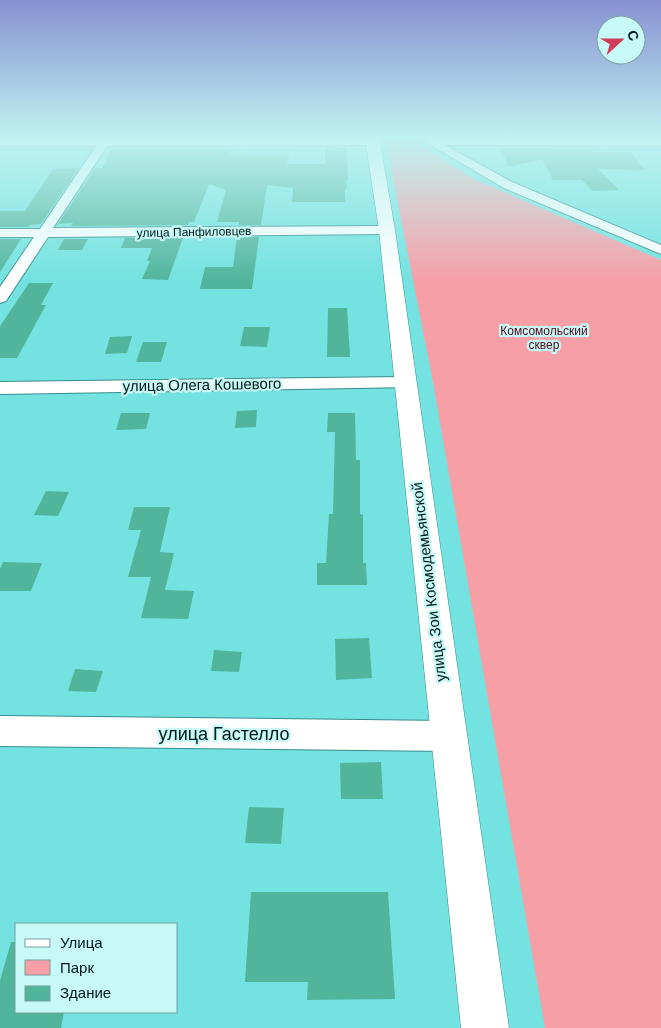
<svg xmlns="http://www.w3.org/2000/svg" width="661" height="1028" font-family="Helvetica,sans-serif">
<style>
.green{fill:#f69fa7}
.building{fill:#51b59c}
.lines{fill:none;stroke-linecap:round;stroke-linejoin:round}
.minor-casing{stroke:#378d8c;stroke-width:2}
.primary-casing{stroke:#378d8c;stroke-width:1}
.minor{fill:#fff;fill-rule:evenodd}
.primary{fill:#fff;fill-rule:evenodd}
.labels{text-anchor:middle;stroke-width:4.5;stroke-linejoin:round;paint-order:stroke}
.far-street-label{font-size:12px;fill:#021919;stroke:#c7f9f7}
.far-park-label{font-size:12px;fill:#51091a;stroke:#c7f9f7}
.street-label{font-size:15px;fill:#021919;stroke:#c7f9f7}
.near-street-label{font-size:18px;fill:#021919;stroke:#c7f9f7}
</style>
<rect width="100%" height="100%" fill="#73e2e0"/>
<path class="green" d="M387 137H408L474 179 661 260V1028H545L433 382 391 168Z"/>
<g class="building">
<path d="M325 147H347L348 180H346L347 189H345V202H292L293 188 267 185 261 225H239V222H217L226 190 209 184 194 222H189L188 225 71 226 73 223 58 224 95 168H102L111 149 231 150 229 154H289L287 164H325Z"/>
<path d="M500 148H591L594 152H631L645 170 598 169 619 190 593 191 582 180H553L542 159 509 167Z"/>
<path d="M79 168 41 224 30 225 28 227H0V211H25L53 169Z"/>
<path d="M237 237H259L252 289H200L205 267H233Z"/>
<path d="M125 238H183L168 280 142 279 150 261H147L152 248H121Z"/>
<path d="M0 239H21L0 272Z"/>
<path d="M64 239H88L82 250H58Z"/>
<path d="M29 283H53L41 305H46L17 358H0V326Z"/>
<path d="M328 308H347L350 357H327Z"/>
<path d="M244 327H270L267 347 240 346Z"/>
<path d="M132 336 127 353 105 354 110 337Z"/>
<path d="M143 342H167L161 362H136Z"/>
<path d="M257 410 256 427 235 428 237 411Z"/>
<path d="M121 413H150L146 429 116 430Z"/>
<path d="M328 413H355L356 460H360V514L363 515V563H366L367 585H317V563H326L329 514H333L335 432H327Z"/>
<path d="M46 491 69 492 58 516 34 515Z"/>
<path d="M134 507H170L160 552 174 553 165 590 194 591 188 619 141 618 151 577H128L141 530H128Z"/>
<path d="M3 562 42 563 31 591H0V569Z"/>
<path d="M369 638 372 678 336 680 335 639Z"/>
<path d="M214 650 242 652 239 672 211 671Z"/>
<path d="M75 669 103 671 96 692 68 691Z"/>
<path d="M381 762 383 799H341L340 763Z"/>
<path d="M249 807 284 808 281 844 245 843Z"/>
<path d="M251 892H388L395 999 307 1000 308 982H245Z"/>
<path d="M11 942H16V1012H64L61 1028H0V981Z"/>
</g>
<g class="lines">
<defs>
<g id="minor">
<path d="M103 137H113L112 139H372L377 142 372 145 107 146 53 228 387 226 394 230 387 234 48 237 6 301 0 303V287L34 237H0V229H40L96 146H0V140L101 139Z"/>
<path d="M417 137 433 139 661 140V146L445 145 512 182 661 245V254L504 188Z"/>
<path d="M405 377 412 379 414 383 412 387 0 394V382Z"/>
<path d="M0 716 447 721 457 726 462 736 457 746 447 751 0 746Z"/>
</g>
<path id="primary" d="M365 137H379L395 230 509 1028H461L379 230Z"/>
</defs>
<use href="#minor" class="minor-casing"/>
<use href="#primary" class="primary-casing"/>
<use href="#minor" class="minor"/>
<use href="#primary" class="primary"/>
</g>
<linearGradient id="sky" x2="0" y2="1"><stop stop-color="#8791d2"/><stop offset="0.49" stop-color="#c0f2f1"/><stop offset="1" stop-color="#c0f2f1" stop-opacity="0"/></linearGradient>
<rect width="661" height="281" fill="url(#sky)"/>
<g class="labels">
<g class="far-street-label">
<text transform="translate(194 232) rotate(-1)" y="4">улица Панфиловцев</text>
</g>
<g class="far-park-label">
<text x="544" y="335">Комсомольский<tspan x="544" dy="14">сквер</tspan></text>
</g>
<g class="street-label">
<text transform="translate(202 385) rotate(-1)" y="5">улица Олега Кошевого</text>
<text transform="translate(429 582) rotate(-97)" y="5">улица Зои Космодемьянской</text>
</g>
<g class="near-street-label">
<text x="224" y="740">улица Гастелло</text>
</g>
</g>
<rect x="15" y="923" width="162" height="90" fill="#c7f9f7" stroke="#789f9e"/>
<rect x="25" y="939" width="25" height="8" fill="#ffffff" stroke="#789f9e"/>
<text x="60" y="948" font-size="15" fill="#021919">Улица</text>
<rect x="25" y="960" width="25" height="15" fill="#f69fa7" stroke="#789f9e"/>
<text x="60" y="973" font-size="15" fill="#021919">Парк</text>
<rect x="25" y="986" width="25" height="15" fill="#51b59c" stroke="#789f9e"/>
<text x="60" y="998" font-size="15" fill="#021919">Здание</text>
<g transform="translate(621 40) rotate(69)"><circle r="24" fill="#c7f9f7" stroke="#789f9e"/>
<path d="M0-4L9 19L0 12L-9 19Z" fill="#ce3e59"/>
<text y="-8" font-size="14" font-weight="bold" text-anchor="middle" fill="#021919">С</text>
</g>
</svg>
